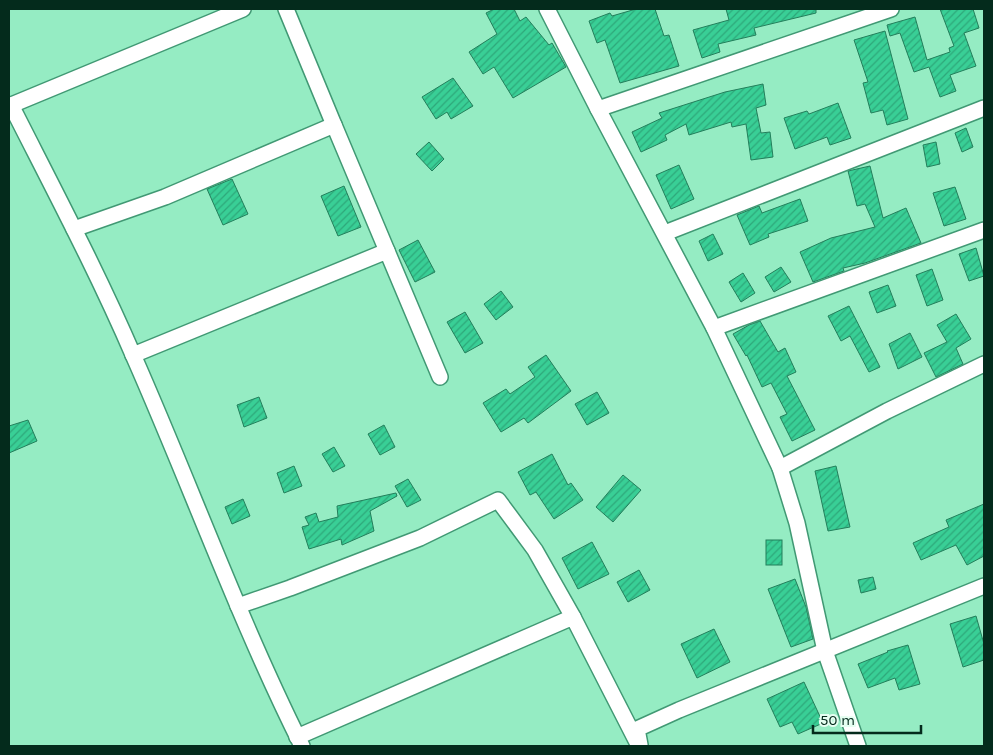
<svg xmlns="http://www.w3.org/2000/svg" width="993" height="755" font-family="Karla,sans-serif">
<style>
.building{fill:url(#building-hatch);stroke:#237f5b}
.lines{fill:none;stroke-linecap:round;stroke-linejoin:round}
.minor-casing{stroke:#419974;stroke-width:18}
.minor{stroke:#fff;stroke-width:15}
</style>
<defs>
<pattern id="building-hatch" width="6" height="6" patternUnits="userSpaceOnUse" patternTransform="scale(1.25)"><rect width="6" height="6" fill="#39cf96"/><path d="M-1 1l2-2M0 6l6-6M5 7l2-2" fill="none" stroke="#2ea87a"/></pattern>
</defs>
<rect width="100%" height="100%" fill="#95ecc3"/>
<g class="building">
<path d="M494 9H514L520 21 526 17 549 45 552 43 566 67 513 98 494 67 483 74 469 52 497 34 486 13Z"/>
<path d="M636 9H655L664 36 669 35 679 66 620 83 605 40 597 43 589 21 610 13 612 16Z"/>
<path d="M726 9H816V13L754 28 756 35 718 44 720 52 702 58 693 30 729 20Z"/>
<path d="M940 9H973L979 28 964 33 976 66 950 75 956 91 940 97 929 67 914 72 900 33 890 36 887 25 915 17 927 60 950 52 949 48 954 46Z"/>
<path d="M885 31 908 119 887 125 883 110 871 113 863 83 868 82 854 40Z"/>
<path d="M453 78 473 106 451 119 447 112 436 119 422 97Z"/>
<path d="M763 84 766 105 756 108 761 133 770 132 773 157 751 160 746 124 732 127 731 122 689 135 686 124 665 135 667 140 641 152 632 132 662 118 659 113 725 92Z"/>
<path d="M838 103 851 138 830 145 827 137 795 149 784 118 807 111 809 114Z"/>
<path d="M966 128 973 147 962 152 955 133Z"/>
<path d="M429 142 444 159 432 171 416 154Z"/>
<path d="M936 142 940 164 927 167 923 145Z"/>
<path d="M679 165 694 199 671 209 656 175Z"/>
<path d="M870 166 883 218 906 208 921 243 865 263 843 268 844 271 813 282 800 252 831 238 875 227 865 204 857 206 848 171Z"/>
<path d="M232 179 248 214 223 225 207 189Z"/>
<path d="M344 186 361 227 338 236 321 196Z"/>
<path d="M955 187 966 219 944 226 933 193Z"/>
<path d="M800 199 808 221 768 234 769 237 750 245 737 215 759 206 762 213Z"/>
<path d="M713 234 723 254 708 261 699 241Z"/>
<path d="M418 240 435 272 415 282 399 250Z"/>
<path d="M976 248 984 276 969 281 959 254Z"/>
<path d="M781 267 791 282 774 292 765 277Z"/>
<path d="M932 269 943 300 927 306 916 275Z"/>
<path d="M743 273 755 293 741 302 729 282Z"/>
<path d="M888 285 896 306 877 313 869 292Z"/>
<path d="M501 291 513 307 496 320 484 304Z"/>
<path d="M849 306 880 367 869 372 850 336 841 341 828 316Z"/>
<path d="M465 312 483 343 465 353 447 322Z"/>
<path d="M956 314 971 339 956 348 963 364 936 377 924 353 947 342 937 325Z"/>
<path d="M760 321 778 352 785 348 796 372 787 376 815 430 792 441 780 417 787 414 771 383 762 387 747 355 746 356 733 334 749 325Z"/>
<path d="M910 333 922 357 898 369 889 344Z"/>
<path d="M546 355 571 391 528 423 524 418 501 432 483 403 506 389 510 394 535 377 528 367Z"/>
<path d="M597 392 609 413 587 425 575 404Z"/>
<path d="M259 397 267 418 244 427 237 405Z"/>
<path d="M28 420 37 441 9 453V426Z"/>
<path d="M384 425 395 447 380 455 368 434Z"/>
<path d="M334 447 345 466 333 472 322 454Z"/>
<path d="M552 454 568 485 571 483 583 500 554 519 536 492 530 495 518 472Z"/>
<path d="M294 466 302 486 284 493 277 473Z"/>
<path d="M836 466 850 527 828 531 815 471Z"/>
<path d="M623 475 641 490 613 522 596 507Z"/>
<path d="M408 479 421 500 407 507 395 486Z"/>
<path d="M396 493 397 496 370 511 374 531 342 545 341 539 309 549 302 527 309 525 305 517 316 513 319 522 338 517 337 506Z"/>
<path d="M243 499 250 516 232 524 225 507Z"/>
<path d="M984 504V556L967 565 956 545 921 560 913 543 949 527 946 520Z"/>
<rect x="766" y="540" width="16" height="25"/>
<path d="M592 542 609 574 578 589 562 558Z"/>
<path d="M639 570 650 590 628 602 617 582Z"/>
<path d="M873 577 876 589 861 593 858 580Z"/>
<path d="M795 579 806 607 813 639 791 647 768 589Z"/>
<path d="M976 616 984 644V660L963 667 950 624Z"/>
<path d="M714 629 730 662 697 678 681 644Z"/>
<path d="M908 645 920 684 899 690 895 678 868 688 858 664 888 652 887 651Z"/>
<path d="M804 682 823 723 798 734 792 722 780 727 767 699Z"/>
</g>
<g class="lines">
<defs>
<g id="minor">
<path d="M286 9 334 125"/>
<path d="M547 9 598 109 714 328 780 468 797 523 825 651 858 746"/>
<path d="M11 105C53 188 97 271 134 357 191 486 239 620 302 746"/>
<path d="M9 106 243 9"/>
<path d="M598 109 891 9"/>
<path d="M74 229 165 197 334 125 387 251"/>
<path d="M665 233 984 108"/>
<path d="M714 328 984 230"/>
<path d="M133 355 387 251 440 377"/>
<path d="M780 468 887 411 984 364"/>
<path d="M238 606 290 588 420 538 498 500 535 550 573 617"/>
<path d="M297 737 573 617 639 746"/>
<path d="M640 745 637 729 679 710 984 586"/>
</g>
</defs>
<use href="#minor" class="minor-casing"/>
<use href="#minor" class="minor"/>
</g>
<rect width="993" height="755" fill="none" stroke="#042b1c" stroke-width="20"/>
<path d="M813 725v8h108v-8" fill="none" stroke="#042b1c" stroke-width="2.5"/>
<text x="820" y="725" font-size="15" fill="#042b1c" stroke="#e5fef1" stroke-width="4" paint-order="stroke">50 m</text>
</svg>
